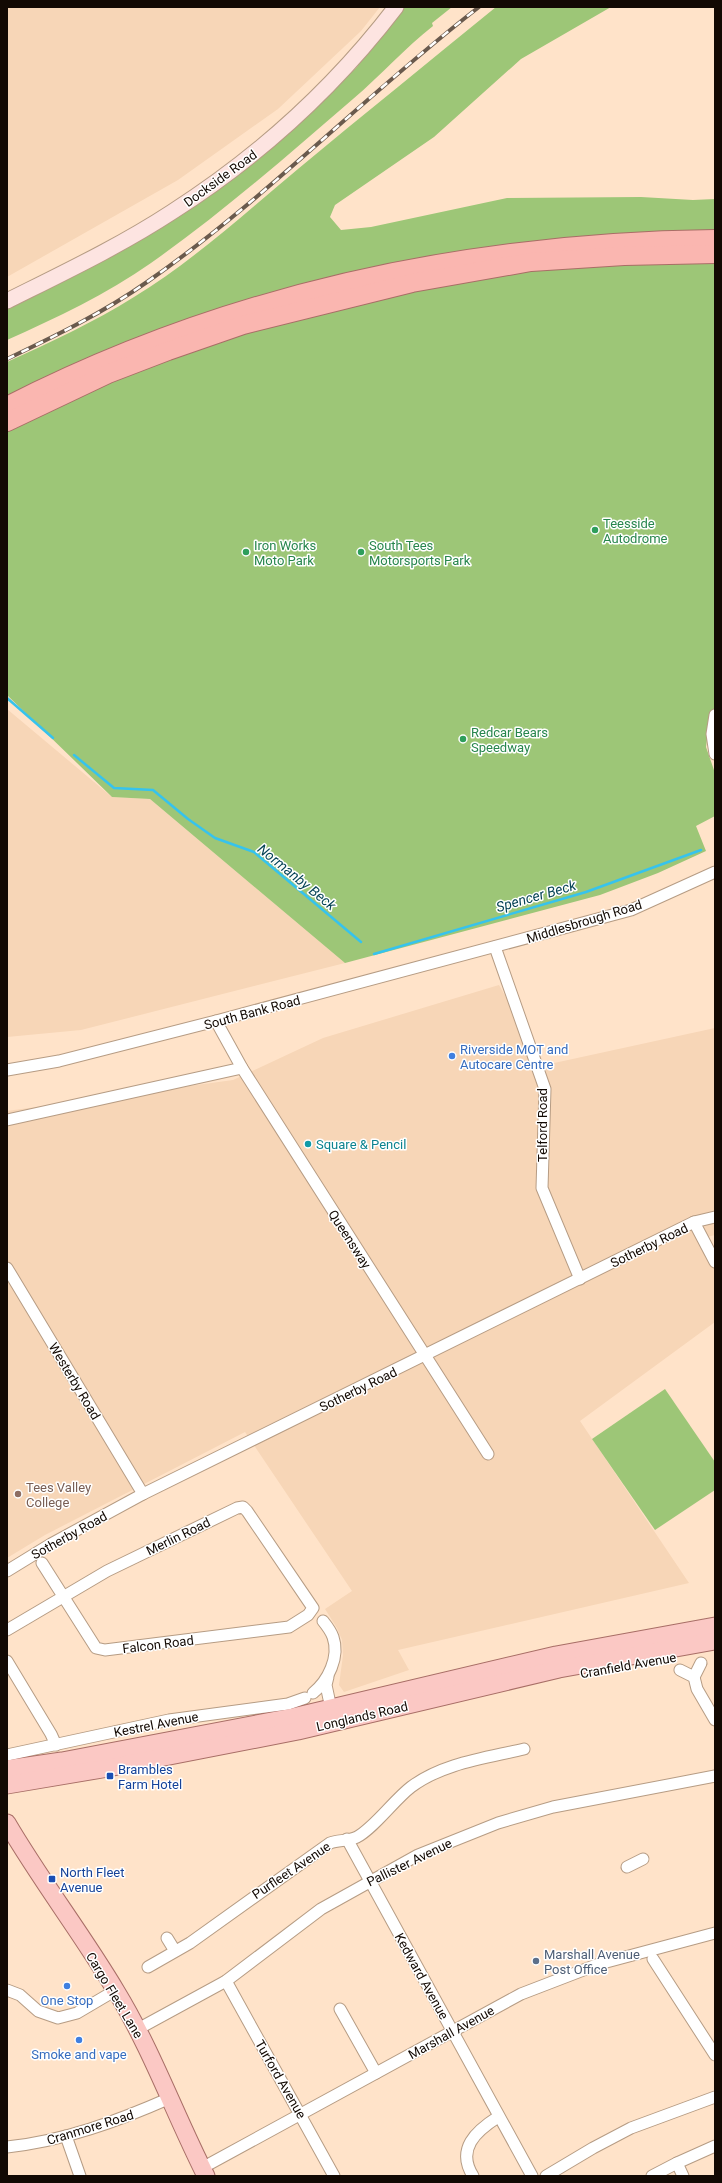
<svg xmlns="http://www.w3.org/2000/svg" width="722" height="2183" font-family="Roboto,sans-serif">
<style>
.built{fill:#f7d6b7}
.green{fill:#9dc677}
.lines{fill:none;stroke-linecap:round;stroke-linejoin:round}
.stream{stroke:#36c3ed;stroke-width:2.5}
.minor-casing{stroke:#b69c84;stroke-width:13}
.secondary-casing{stroke:#b69c84;stroke-width:17}
.primary-casing{stroke:#a86e66;stroke-width:19}
.trunk-casing{stroke:#a86e66;stroke-width:20}
.minor{stroke:#fff;stroke-width:11}
.secondary{stroke:#fde4e1;stroke-width:15}
.primary{stroke:#fbc8c4;stroke-width:17}
.trunk{stroke:#fab6b0;stroke-width:18}
.rail-casing{stroke:#6a5a4d;stroke-width:4}
.rail{stroke:#fff;stroke-width:2.5;stroke-dasharray:8;stroke-linecap:butt}
.leisure-dot{fill:#2e9e5b;stroke:#fff;stroke-width:1.5}
.shop-dot{fill:#3f7fe0;stroke:#fff;stroke-width:1.5}
.culture-dot{fill:#0f9aa8;stroke:#fff;stroke-width:1.5}
.education-dot{fill:#8d6e63;stroke:#fff;stroke-width:1.5}
.transit-dot{fill:#1a4fb4;stroke:#fff;stroke-width:1.5}
.service-dot{fill:#5c6f8a;stroke:#fff;stroke-width:1.5}
.labels{text-anchor:middle;stroke-width:3;stroke-linejoin:round;paint-order:stroke}
.street-label{font-size:13px;fill:#120903;stroke:#fff}
.leisure-label{font-size:13px;fill:#27864d;stroke:#fff;text-anchor:start}
.shop-label{font-size:13px;fill:#366cbe;stroke:#fff}
.culture-label{font-size:13px;fill:#0d838f;stroke:#fff;text-anchor:start}
.education-label{font-size:13px;fill:#785e54;stroke:#fff;text-anchor:start}
.transit-label{font-size:13px;fill:#164399;stroke:#fff;text-anchor:start}
.service-label{font-size:13px;fill:#4e5e75;stroke:#fff;text-anchor:start}
.water-label{font-size:14px;font-style:italic;fill:#074456;stroke:#fff}
</style>
<rect width="100%" height="100%" fill="#ffe3c9"/>
<g class="built">
<path d="M7 7H380L361 31 278 109 178 180 7 277Z"/>
<path d="M7 709 112 797 150 799 345 963 81 1030 7 1037Z"/>
<path d="M499 985 545 1065 715 1028V1235L707 1237 715 1248V1322L580 1421 689 1583 398 1650 409 1670 344 1692 339 1685 343 1655 342 1640 337 1628 325 1609 352 1591 245 1432 45 1535 7 1558V1111L233 1080 323 1038Z"/>
</g>
<g class="green">
<path d="M404 7H452L432 23 433 26C405 48 381 75 353 99 287 156 222 213 151 263 107 294 56 318 7 340V307L174 218 250 166 356 68Z"/>
<path d="M496 7H611L521 59 434 137 335 205 330 217 341 230 371 227 507 198 641 197 693 200 715 199V234L240 304 123 344 7 399V362C51 342 94 322 134 297 193 261 245 213 298 169 364 114 430 61 496 7Z"/>
<path d="M715 260V709L710 717 706 747 715 773V816L696 826 706 851 658 873 600 895 345 963 150 799 112 797 7 695V430L98 385 234 334 372 297 524 269Z"/>
<path d="M665 1389 715 1462V1490L655 1530 592 1439Z"/>
</g>
<g class="lines">
<g class="stream">
<path d="M7 698 53 738"/>
<path d="M74 755 114 788 153 790 188 819 215 838 254 852 361 942"/>
<path d="M374 954 586 892 701 850"/>
</g>
<defs>
<g id="minor">
<path d="M715 715 712 734 715 754"/>
<path d="M495 947 545 1089 542 1188 580 1279"/>
<path d="M216 1021 242 1068 488 1454"/>
<path d="M7 1070 59 1061 216 1021 631 910 715 872"/>
<path d="M7 1120 242 1068"/>
<path d="M694 1222 715 1262"/>
<path d="M7 1268 143 1494"/>
<path d="M7 1571 51 1544 143 1494 694 1222 715 1217"/>
<path d="M7 1630 107 1571 237 1508 243 1507 247 1511 313 1608 308 1615 289 1627 105 1650 96 1648 42 1563"/>
<path d="M7 1661 51 1734 56 1745"/>
<path d="M680 1670 694 1677 697 1689 715 1720"/>
<path d="M328 1677 326 1685 332 1713"/>
<path d="M694 1677 701 1663"/>
<path d="M313 1693C328 1681 340 1657 333 1637 331 1631 327 1626 323 1621"/>
<path d="M7 1755 169 1720 288 1704 305 1698"/>
<path d="M347 1839 532 2176"/>
<path d="M627 1867 643 1859"/>
<path d="M167 1938 175 1951"/>
<path d="M653 1959 715 2055"/>
<path d="M148 1967 190 1943 330 1843C338 1840 350 1841 357 1837 374 1828 394 1800 411 1787 443 1763 486 1758 524 1749"/>
<path d="M226 1981 334 2176"/>
<path d="M7 1990 20 1995 38 2011 58 2018 77 2013 116 1990"/>
<path d="M340 2009 376 2073"/>
<path d="M138 2029 226 1981 321 1909 418 1855 498 1823 553 1807 715 1776"/>
<path d="M66 2136 80 2176"/>
<path d="M7 2147C64 2141 118 2121 170 2098"/>
<path d="M677 2163 683 2176"/>
<path d="M202 2168 521 1994 599 1964 715 1933"/>
<path d="M473 2176C456 2149 476 2131 498 2117"/>
<path d="M546 2176 593 2148 631 2128 715 2097"/>
<path d="M652 2176 677 2163 715 2146"/>
</g>
<path id="secondary" d="M7 301C63 273 120 246 172 212 258 157 334 88 396 7"/>
<g id="primary">
<path d="M7 1769 62 1761 293 1717 556 1655 715 1626"/>
<path d="M7 1785 108 1768 298 1731 559 1669 715 1641"/>
<path d="M7 1823C41 1881 82 1934 116 1991 152 2050 175 2115 206 2176"/>
</g>
<g id="trunk">
<path d="M7 406C228 293 468 242 715 239"/>
<path d="M7 422 108 374 168 351 243 325 412 283 531 262 624 256 715 254"/>
</g>
</defs>
<use href="#minor" class="minor-casing"/>
<use href="#secondary" class="secondary-casing"/>
<use href="#primary" class="primary-casing"/>
<use href="#trunk" class="trunk-casing"/>
<use href="#minor" class="minor"/>
<use href="#secondary" class="secondary"/>
<use href="#primary" class="primary"/>
<use href="#trunk" class="trunk"/>
<defs>
<path id="rail" d="M7 359C55 336 103 313 147 282 265 200 365 95 479 7"/>
</defs>
<use href="#rail" class="rail-casing"/>
<use href="#rail" class="rail"/>
</g>
<g class="leisure-dot">
<circle cx="595" cy="530" r="4"/>
<circle cx="246" cy="552" r="4"/>
<circle cx="361" cy="552" r="4"/>
<circle cx="463" cy="739" r="4"/>
</g>
<g class="shop-dot">
<circle cx="452" cy="1056" r="4"/>
<circle cx="67" cy="1986" r="4"/>
<circle cx="79" cy="2040" r="4"/>
</g>
<circle class="culture-dot" cx="308" cy="1144" r="4"/>
<circle class="education-dot" cx="18" cy="1494" r="4"/>
<g class="transit-dot">
<rect x="106" y="1772" width="8" height="8" rx="2"/>
<rect x="48" y="1875" width="8" height="8" rx="2"/>
</g>
<circle class="service-dot" cx="536" cy="1961" r="4"/>
<g class="labels">
<g class="street-label">
<text transform="translate(220 178) rotate(-36)" y="5">Dockside Road</text>
<text transform="translate(584 921) rotate(-17)" y="5">Middlesbrough Road</text>
<text transform="translate(252 1012) rotate(-15)" y="5">South Bank Road</text>
<text transform="translate(542 1125) rotate(-90)" y="5">Telford Road</text>
<text transform="translate(350 1239) rotate(57)" y="5">Queensway</text>
<text transform="translate(649 1245) rotate(-26)" y="5">Sotherby Road</text>
<text transform="translate(75 1381) rotate(59)" y="5">Westerby Road</text>
<text transform="translate(358 1389) rotate(-26)" y="5">Sotherby Road</text>
<text transform="translate(69 1535) rotate(-29)" y="5">Sotherby Road</text>
<text transform="translate(178 1536) rotate(-26)" y="5">Merlin Road</text>
<text transform="translate(158 1644) rotate(-7)" y="5">Falcon Road</text>
<text transform="translate(628 1665) rotate(-10)" y="5">Cranfield Avenue</text>
<text transform="translate(362 1716) rotate(-13)" y="5">Longlands Road</text>
<text transform="translate(156 1724) rotate(-11)" y="5">Kestrel Avenue</text>
<text transform="translate(409 1862) rotate(-26)" y="5">Pallister Avenue</text>
<text transform="translate(291 1870) rotate(-34)" y="5">Purfleet Avenue</text>
<text transform="translate(422 1976) rotate(61)" y="5">Kedward Avenue</text>
<text transform="translate(115 1995) rotate(59)" y="5">Cargo Fleet Lane</text>
<text transform="translate(451 2032) rotate(-29)" y="5">Marshall Avenue</text>
<text transform="translate(281 2079) rotate(60)" y="5">Turford Avenue</text>
<text transform="translate(90 2127) rotate(-17)" y="5">Cranmore Road</text>
</g>
<g class="leisure-label">
<text x="603" y="528">Teesside<tspan x="603" dy="15">Autodrome</tspan></text>
<text x="254" y="550">Iron Works<tspan x="254" dy="15">Moto Park</tspan></text>
<text x="369" y="550">South Tees<tspan x="369" dy="15">Motorsports Park</tspan></text>
<text x="471" y="737">Redcar Bears<tspan x="471" dy="15">Speedway</tspan></text>
</g>
<g class="shop-label">
<text x="460" y="1054" text-anchor="start">Riverside MOT and<tspan x="460" dy="15">Autocare Centre</tspan></text>
<text x="67" y="2005">One Stop</text>
<text x="79" y="2059">Smoke and vape</text>
</g>
<g class="culture-label">
<text x="316" y="1149">Square &amp; Pencil</text>
</g>
<g class="education-label">
<text x="26" y="1492">Tees Valley<tspan x="26" dy="15">College</tspan></text>
</g>
<g class="transit-label">
<text x="118" y="1774">Brambles<tspan x="118" dy="15">Farm Hotel</tspan></text>
<text x="60" y="1877">North Fleet<tspan x="60" dy="15">Avenue</tspan></text>
</g>
<g class="service-label">
<text x="544" y="1959">Marshall Avenue<tspan x="544" dy="15">Post Office</tspan></text>
</g>
<g class="water-label">
<text transform="translate(297 877) rotate(39)" y="5">Normanby Beck</text>
<text transform="translate(536 896) rotate(-16)" y="5">Spencer Beck</text>
</g>
</g>
<rect width="722" height="2183" fill="none" stroke="#120903" stroke-width="16"/>
</svg>
